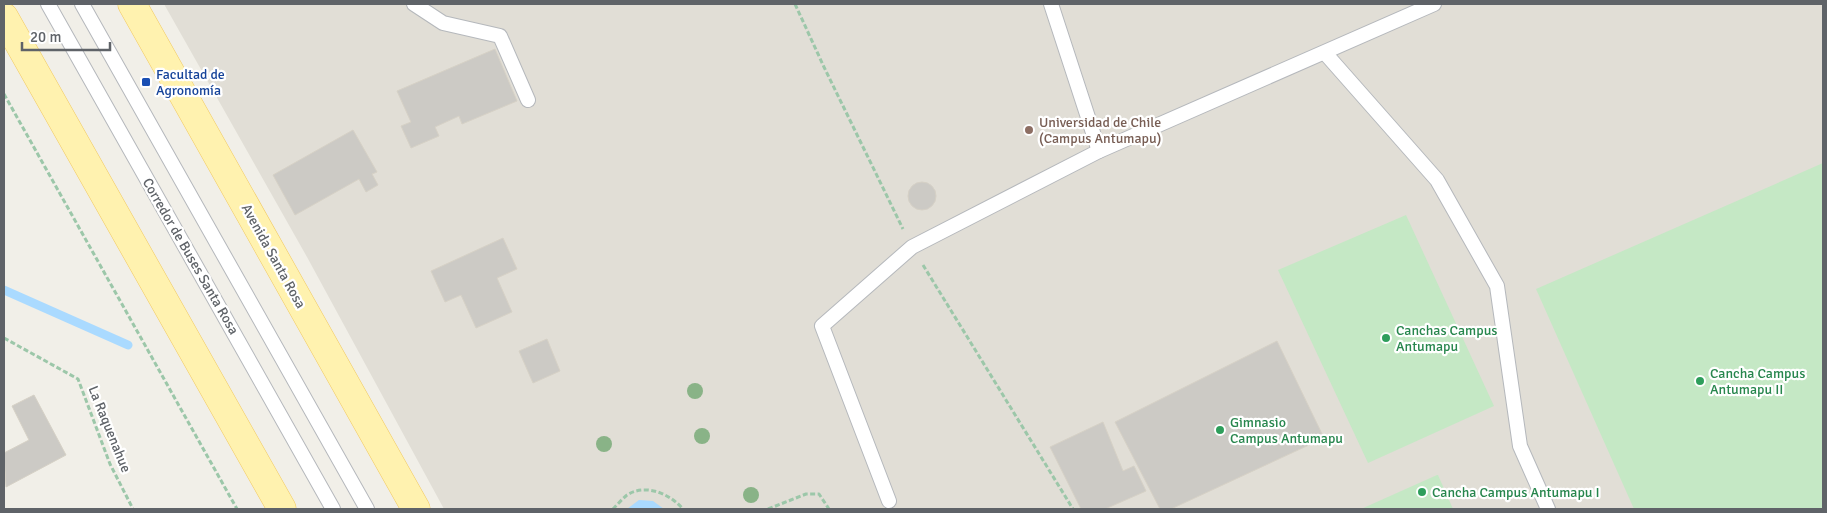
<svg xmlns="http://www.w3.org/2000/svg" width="1827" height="513" font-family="Signika,sans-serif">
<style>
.education{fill:#e1ded6}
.green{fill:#c5e8c5}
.water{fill:#aadaff}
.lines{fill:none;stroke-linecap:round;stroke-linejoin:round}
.stream{stroke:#aadaff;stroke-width:9}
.building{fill:#cccac5;stroke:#d6d1c6}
.service-casing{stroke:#b5b8bc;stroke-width:16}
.primary-casing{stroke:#f2c960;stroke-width:29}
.path{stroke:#9cc7a9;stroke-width:3;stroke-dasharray:5 2.5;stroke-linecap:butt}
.service{stroke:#fff;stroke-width:14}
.primary{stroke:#fff2af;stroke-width:28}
.tree{fill:#89b387}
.transit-dot{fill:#1a4fb4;stroke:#fff;stroke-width:2}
.education-dot{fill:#8d6e63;stroke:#fff;stroke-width:2}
.leisure-dot{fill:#2e9e5b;stroke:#fff;stroke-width:2}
.labels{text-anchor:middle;stroke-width:4.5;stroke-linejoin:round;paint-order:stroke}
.transit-label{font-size:14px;fill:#164399;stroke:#fff;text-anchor:start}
.education-label{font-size:14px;fill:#785e54;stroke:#fff;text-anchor:start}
.street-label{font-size:14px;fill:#5f6368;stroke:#fff}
.leisure-label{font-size:14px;fill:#27864d;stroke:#fff;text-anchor:start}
</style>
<rect width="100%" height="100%" fill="#f1efe8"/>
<path class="education" d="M164 4H1823V509H444L307 257Z"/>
<g class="green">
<path d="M1823 163V509H1634L1536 289Z"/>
<path d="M1406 215 1494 406 1368 463 1278 270Z"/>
<path d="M1438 475 1453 509H1361L1437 475Z"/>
</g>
<path class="water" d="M639 500 653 501 664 509H627Z"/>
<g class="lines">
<path class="stream" d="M4 290 128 345"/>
</g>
<g class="building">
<path d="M495 49 517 101 462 124 459 116 435 127 439 136 411 148 401 126 411 122 397 91Z"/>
<path d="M353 130 377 172 372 174 378 185 366 192 359 179 295 215 273 175Z"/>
<circle cx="922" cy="196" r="14"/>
<path d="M503 238 517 269 497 278 512 312 476 328 461 295 445 302 431 271Z"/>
<path d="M547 339 560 371 533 383 519 351Z"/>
<path d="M1277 341 1324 438 1171 509H1160L1115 422Z"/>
<path d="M34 395 66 455 6 487 4 453 29 440 12 406Z"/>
<path d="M1103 422 1123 471 1134 466 1146 491 1105 509H1081L1050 447Z"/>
</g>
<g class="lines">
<defs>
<g id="service">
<path d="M48 4 333 509"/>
<path d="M82 4 367 509"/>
<path d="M414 4 443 23 500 36 528 100"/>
<path d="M1051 4 1099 151"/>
<path d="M1325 53 1437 180 1497 286 1520 446 1548 509"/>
<path d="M889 501 822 326 912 247 1099 151 1434 4"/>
</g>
<g id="primary">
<path d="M132 4 416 509"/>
<path d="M4 17 282 509"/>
</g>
</defs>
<use href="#service" class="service-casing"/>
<use href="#primary" class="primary-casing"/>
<g class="path">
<path d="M795 4 824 67 903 229"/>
<path d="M4 94 237 509"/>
<path d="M923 265 1073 509"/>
<path d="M4 338 78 379 110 464 133 509"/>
<path d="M613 509C617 505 622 499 627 495 646 483 670 494 683 509"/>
<path d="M768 509 806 494H819L829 509"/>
</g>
<use href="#service" class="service"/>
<use href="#primary" class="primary"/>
</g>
<g class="tree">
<circle cx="695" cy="391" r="8"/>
<circle cx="702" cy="436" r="8"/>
<circle cx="604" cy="444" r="8"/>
<circle cx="751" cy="495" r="8"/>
</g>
<rect class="transit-dot" x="141" y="77" width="10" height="10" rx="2.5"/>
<circle class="education-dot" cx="1029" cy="130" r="5"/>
<g class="leisure-dot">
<circle cx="1386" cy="338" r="5"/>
<circle cx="1700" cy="381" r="5"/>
<circle cx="1220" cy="430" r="5"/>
<circle cx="1422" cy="492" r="5"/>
</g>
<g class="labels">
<g class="transit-label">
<text x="156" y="79">Facultad de<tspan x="156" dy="16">Agronomía</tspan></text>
</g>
<g class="education-label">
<text x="1039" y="127">Universidad de Chile<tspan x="1039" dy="16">(Campus Antumapu)</tspan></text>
</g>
<g class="street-label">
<text transform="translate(191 256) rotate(60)" y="5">Corredor de Buses Santa Rosa</text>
<text transform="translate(274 256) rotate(61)" y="5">Avenida Santa Rosa</text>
<text transform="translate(110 429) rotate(68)" y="5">La Raquenahue</text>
</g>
<g class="leisure-label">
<text x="1396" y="335">Canchas Campus<tspan x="1396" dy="16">Antumapu</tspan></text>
<text x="1710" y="378">Cancha Campus<tspan x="1710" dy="16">Antumapu II</tspan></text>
<text x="1230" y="427">Gimnasio<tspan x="1230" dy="16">Campus Antumapu</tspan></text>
<text x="1432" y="497">Cancha Campus Antumapu I</text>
</g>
</g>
<rect width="1827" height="513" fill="none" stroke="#5f6368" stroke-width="10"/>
<path d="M22 42v8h88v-8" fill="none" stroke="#5f6368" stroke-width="2.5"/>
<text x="30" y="42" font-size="15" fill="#5f6368" stroke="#ffffff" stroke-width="4" paint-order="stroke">20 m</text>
</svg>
